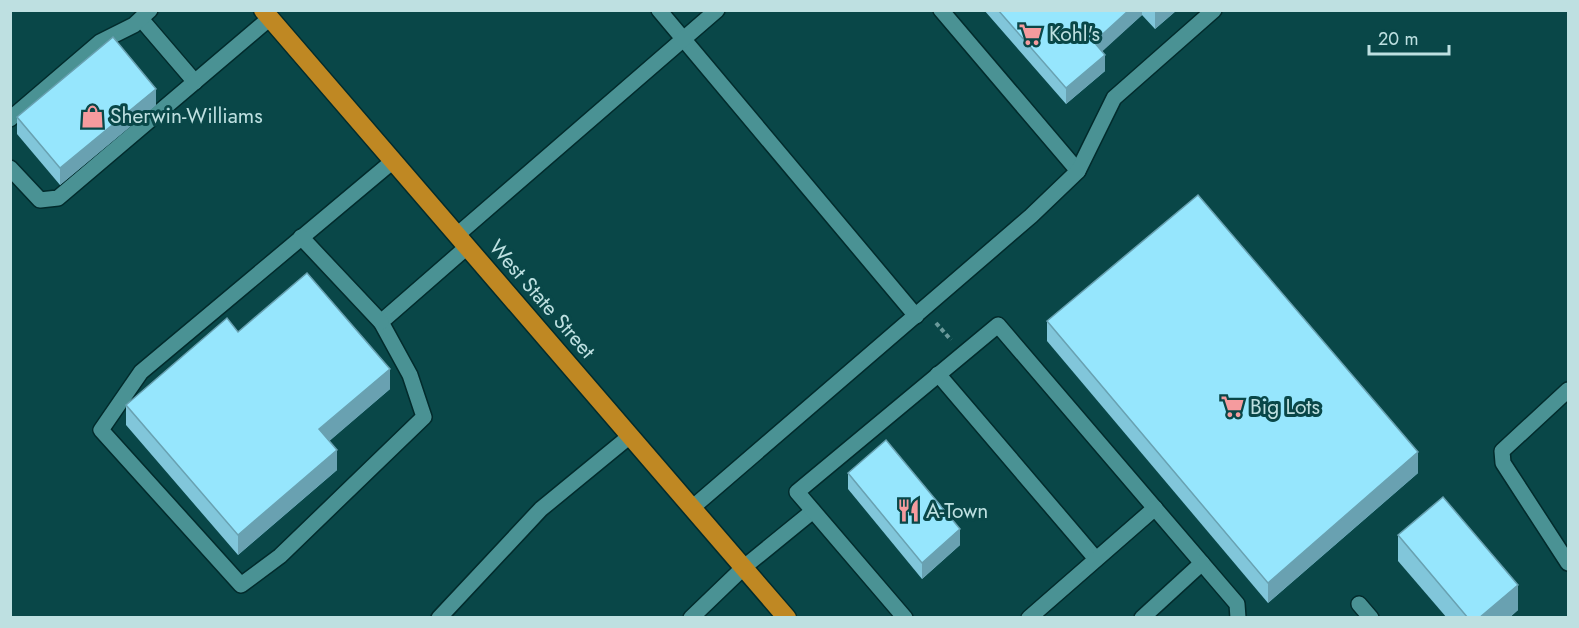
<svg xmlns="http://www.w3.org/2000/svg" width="1579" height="628" font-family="Jost,sans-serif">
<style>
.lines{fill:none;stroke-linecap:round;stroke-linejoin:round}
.minor-casing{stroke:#022b2c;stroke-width:18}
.highway-casing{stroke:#022b2c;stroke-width:21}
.path{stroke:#6b9a9b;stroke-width:4;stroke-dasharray:4.5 3;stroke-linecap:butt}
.minor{stroke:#4a9294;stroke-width:15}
.highway{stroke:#bf8823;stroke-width:18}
.wall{fill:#81c6da}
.shaded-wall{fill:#69a1b1}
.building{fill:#96e6fd;stroke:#69a1b1;stroke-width:1.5}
.labels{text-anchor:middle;stroke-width:6;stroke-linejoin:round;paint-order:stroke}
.poi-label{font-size:21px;fill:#bee0e1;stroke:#094748;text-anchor:start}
.street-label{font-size:21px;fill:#bee0e1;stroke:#094748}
</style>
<rect width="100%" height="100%" fill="#094748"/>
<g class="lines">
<defs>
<g id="minor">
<path d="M659 10 916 316"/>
<path d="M941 10 1078 171"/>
<path d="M141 19 195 82"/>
<path d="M10 119 100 42 134 25 150 10"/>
<path d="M393 161 141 372 101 430 241 585 280 556 424 417 410 375 381 322 467 247"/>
<path d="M10 168 40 200 58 198 270 18"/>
<path d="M457 235 717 10"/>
<path d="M301 237 381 322"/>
<path d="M938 374 1096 559"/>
<path d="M1568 390 1502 451 1503 463 1568 563"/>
<path d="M692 508 1031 216 1078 171 1114 98 1214 10"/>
<path d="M1359 604 1371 618"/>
<path d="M439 618 541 509 630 436"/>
<path d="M691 618 743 568 813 511"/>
<path d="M905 618 797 492 998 325 1237 604 1238 618"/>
<path d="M1029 618 1155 508"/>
<path d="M1142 618 1202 563"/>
</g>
<path id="highway" d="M263 10 787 618"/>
</defs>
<use href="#minor" class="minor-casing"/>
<use href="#highway" class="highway-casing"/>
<path class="path" d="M936 323 951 340"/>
<use href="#minor" class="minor"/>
<use href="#highway" class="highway"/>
</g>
<g class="wall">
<path d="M984 10H1177L1155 29 1142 15 1102 51 1105 71 1066 104Z"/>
<path d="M156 105 60 185 17 134V117Z"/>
<path d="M1047 321 1418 473 1268 603 1047 341Z"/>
<path d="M238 332 390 389 329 441 337 470 238 555 126 425V405Z"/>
<path d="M848 473 960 545 922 579 848 489Z"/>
<path d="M1398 535 1518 610 1509 618H1447L1398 561Z"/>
</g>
<g class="shaded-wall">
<path d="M1129 10H1142V15L1094 59V42Z"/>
<path d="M1157 10H1177L1155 29V12Z"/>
<path d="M1105 55V71L1066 104V88Z"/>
<path d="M156 89V105L60 185V168Z"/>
<path d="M390 369V389L319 450V429Z"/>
<path d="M337 450V470L238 555V535Z"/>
<path d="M1418 452V473L1268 603V583Z"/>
<path d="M960 529V545L922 579V563Z"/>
<path d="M1518 585V610L1509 618H1479Z"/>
</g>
<g class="building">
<path d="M998 10H1129L1094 42 1105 55 1066 88Z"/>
<path d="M113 37 156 89 60 168 17 117Z"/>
<path d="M1198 195 1418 452 1268 583 1047 321Z"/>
<path d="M307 273 390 369 319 429 337 450 238 535 126 405 227 318 238 332Z"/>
<path d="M886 440 960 529 922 563 848 473Z"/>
<path d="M1443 497 1518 585 1479 618H1468L1398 535Z"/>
</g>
<defs>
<symbol id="supermarket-bare" viewBox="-9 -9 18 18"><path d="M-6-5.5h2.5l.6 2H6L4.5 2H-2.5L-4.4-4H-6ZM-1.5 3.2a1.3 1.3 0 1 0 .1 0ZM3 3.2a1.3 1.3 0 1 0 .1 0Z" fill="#f59b9e" stroke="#094748" stroke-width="2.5" paint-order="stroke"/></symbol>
<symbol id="shop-bare" viewBox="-9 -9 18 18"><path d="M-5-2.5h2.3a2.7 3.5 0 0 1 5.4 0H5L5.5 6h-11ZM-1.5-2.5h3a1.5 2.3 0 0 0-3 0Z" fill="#f59b9e" stroke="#094748" stroke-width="2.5" paint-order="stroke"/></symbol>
<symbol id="restaurant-bare" viewBox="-9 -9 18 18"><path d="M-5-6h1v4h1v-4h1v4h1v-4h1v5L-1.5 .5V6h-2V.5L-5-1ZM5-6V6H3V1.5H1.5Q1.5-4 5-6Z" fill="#f59b9e" stroke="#094748" stroke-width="2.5" paint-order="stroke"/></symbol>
</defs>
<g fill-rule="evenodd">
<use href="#supermarket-bare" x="1014" y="18" width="33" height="33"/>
<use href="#shop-bare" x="76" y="100" width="33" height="33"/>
<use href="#supermarket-bare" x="1216" y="390" width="33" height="33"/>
<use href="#restaurant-bare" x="892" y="494" width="33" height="33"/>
</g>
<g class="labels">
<g class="poi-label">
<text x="1049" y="41">Kohl's</text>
<text x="110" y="123">Sherwin-Williams</text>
<text x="1250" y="414">Big Lots</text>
<text x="926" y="518">A-Town</text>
</g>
<g class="street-label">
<text transform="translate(542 299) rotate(49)" y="7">West State Street</text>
</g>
</g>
<rect width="1579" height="628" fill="none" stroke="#bee0e1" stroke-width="24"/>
<path d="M1369 45v9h80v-9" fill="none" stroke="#bee0e1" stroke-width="3"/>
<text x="1378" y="45" font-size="18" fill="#bee0e1" stroke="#094748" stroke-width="4.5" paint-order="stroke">20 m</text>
</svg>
